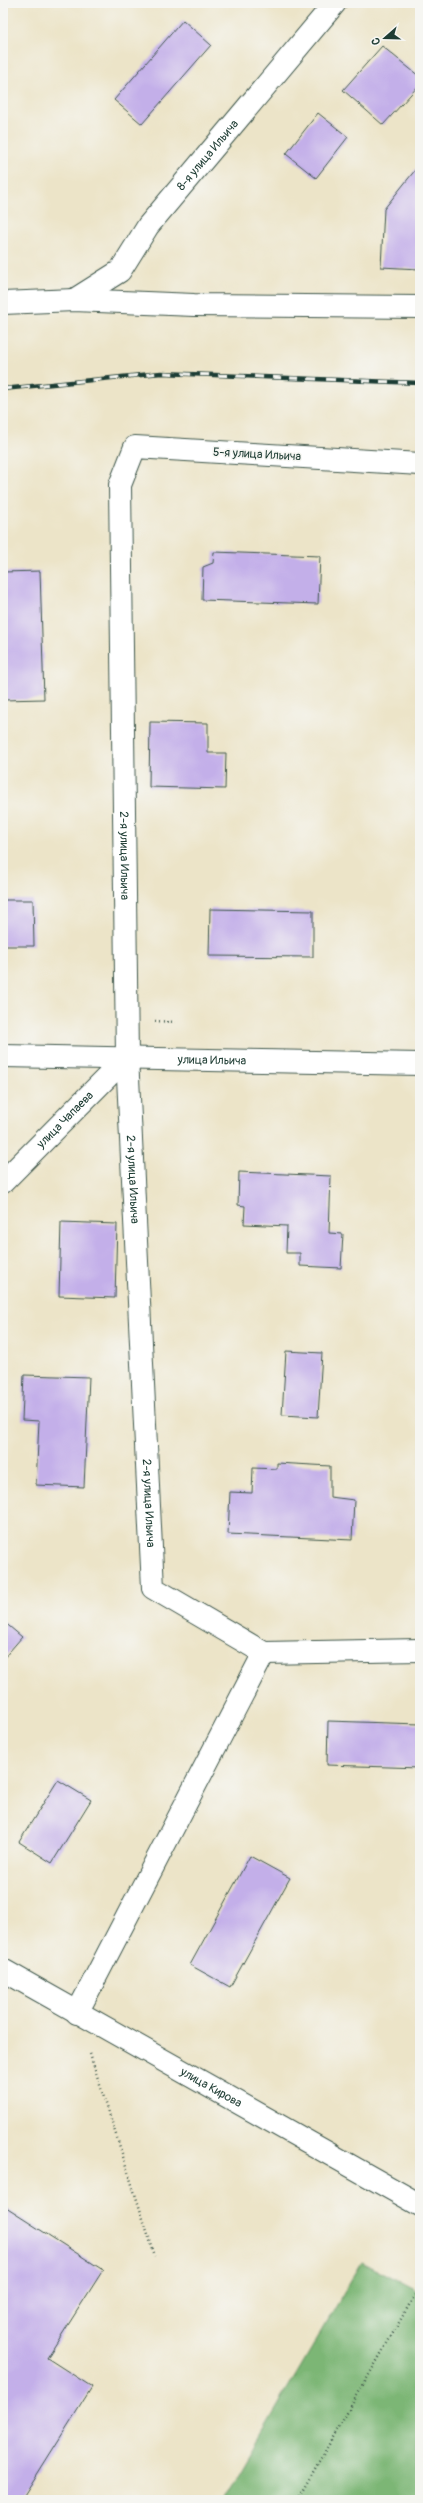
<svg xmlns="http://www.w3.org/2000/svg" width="423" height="2503" font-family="Pangolin,sans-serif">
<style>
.forest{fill:#7bb674;stroke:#4d7a54}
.building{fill:#c3afe9}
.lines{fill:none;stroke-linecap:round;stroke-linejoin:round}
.minor-casing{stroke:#3e564a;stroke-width:24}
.tertiary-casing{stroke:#3e564a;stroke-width:24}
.secondary-casing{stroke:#3e564a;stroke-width:24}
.path{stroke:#3e564a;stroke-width:2.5;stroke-dasharray:1 3;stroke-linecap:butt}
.minor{stroke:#fff;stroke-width:22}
.tertiary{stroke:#fff;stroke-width:22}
.secondary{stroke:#fff;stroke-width:22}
.rail-casing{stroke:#1f3d34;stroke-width:4.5}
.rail{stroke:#f6f6f2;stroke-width:3;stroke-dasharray:9;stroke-linecap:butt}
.labels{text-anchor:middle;stroke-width:3;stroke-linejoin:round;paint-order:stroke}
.street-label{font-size:12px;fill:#1f3d34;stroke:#f6f6f2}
</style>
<rect width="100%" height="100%" fill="#f6f6f2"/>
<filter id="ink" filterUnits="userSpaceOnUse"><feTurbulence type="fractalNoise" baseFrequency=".025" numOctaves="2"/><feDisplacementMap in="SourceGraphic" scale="8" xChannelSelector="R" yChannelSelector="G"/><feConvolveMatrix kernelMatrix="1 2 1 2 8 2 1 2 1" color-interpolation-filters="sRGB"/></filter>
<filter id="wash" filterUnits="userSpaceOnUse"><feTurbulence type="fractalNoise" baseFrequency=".012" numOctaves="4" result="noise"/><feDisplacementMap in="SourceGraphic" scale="16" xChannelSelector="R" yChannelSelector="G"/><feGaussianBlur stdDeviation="0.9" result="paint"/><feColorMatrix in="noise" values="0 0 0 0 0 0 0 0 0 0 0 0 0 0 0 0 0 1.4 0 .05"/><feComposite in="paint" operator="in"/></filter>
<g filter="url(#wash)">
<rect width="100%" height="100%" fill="#ece4c8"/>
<path class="forest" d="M362 2262 420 2292V2500H223Z"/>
<g id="blocks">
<g class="building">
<path d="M183 20 211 45 142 124 114 100Z"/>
<path d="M382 46 420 77V84L383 125 343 90Z"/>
<path d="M318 113 348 137 316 178 286 154Z"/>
<path d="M420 164 419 269 381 267 384 209Z"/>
<path d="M214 552 320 556 318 604 202 600 203 567 213 563Z"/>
<path d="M417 562H420V611H418Z"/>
<path d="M40 571 44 699 3 700V572Z"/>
<path d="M150 722 208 723V753H226L225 789 149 787Z"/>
<path d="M3 900H33L34 946H3Z"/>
<path d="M210 909 313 911V957L209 956Z"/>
<path d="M239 1172 331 1176 329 1233 343 1234 341 1268 300 1266V1253H286L287 1226 244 1224 245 1206 238 1205Z"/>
<path d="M61 1222 117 1224 115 1298 59 1296Z"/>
<path d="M286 1351 322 1353 318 1417 282 1415Z"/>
<path d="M24 1375 89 1377 84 1487 36 1485 39 1421 22 1420Z"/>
<path d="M277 1463 330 1466V1497L354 1500 352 1540 228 1534 230 1492 252 1493 253 1468 277 1469Z"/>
<path d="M3 1621 22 1637 3 1659Z"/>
<path d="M328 1721 420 1724V1768L327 1765Z"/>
<path d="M58 1780 91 1800 52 1863 19 1842Z"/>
<path d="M250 1856 290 1878 230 1987 190 1965Z"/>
<path d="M3 2206 103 2270 47 2358 92 2387 21 2500H3Z"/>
</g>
</g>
</g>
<g filter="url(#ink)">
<use href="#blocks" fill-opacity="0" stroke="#3e564a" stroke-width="1"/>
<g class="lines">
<defs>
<g id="minor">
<path id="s1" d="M74 300 120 271 148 226 335 3"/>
<path d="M3 303 74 300 194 305 420 307"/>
<path id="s2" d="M420 464 135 447 120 485 127 1057 153 1588 264 1653 420 1650"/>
<path id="s3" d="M3 1970 420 2205"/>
<path d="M77 2013 264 1653"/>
</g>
<g id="tertiary">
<path id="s4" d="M3 1182 127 1057"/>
</g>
<g id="secondary">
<path id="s5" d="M3 1056 420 1064"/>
</g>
</defs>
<use href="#minor" class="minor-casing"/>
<use href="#tertiary" class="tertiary-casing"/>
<use href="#secondary" class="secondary-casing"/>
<g class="path">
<path d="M155 1021 178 1022"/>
<path d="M90 2054 155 2256"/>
<path d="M297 2500 420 2286"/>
</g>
<use href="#minor" class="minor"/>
<use href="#tertiary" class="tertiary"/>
<use href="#secondary" class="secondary"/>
<defs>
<path id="rail" d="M3 389 161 373 420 383"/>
</defs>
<use href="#rail" class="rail-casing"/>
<use href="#rail" class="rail"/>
</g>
</g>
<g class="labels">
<g class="street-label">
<text dy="4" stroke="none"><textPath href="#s1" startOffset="200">8-я улица Ильича</textPath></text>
<text transform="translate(257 454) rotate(3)" y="4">5-я улица Ильича</text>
<text dy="4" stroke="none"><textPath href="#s2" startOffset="697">2-я улица Ильича</textPath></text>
<text dy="4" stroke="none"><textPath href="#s5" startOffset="209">улица Ильича</textPath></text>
<text dy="4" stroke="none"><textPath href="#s4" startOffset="88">улица Чапаева</textPath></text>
<text dy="4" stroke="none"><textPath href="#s2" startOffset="1021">2-я улица Ильича</textPath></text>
<text dy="4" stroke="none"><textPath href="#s2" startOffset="1345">2-я улица Ильича</textPath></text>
<text dy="4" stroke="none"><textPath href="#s3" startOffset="239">улица Кирова</textPath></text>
</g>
</g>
<rect width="423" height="2503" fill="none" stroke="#f6f6f2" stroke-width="16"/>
<g transform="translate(385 38) rotate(250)" stroke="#f6f6f2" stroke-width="3" paint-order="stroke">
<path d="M0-3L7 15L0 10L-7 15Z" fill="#1f3d34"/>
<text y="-6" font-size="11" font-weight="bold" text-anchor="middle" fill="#1f3d34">С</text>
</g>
</svg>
